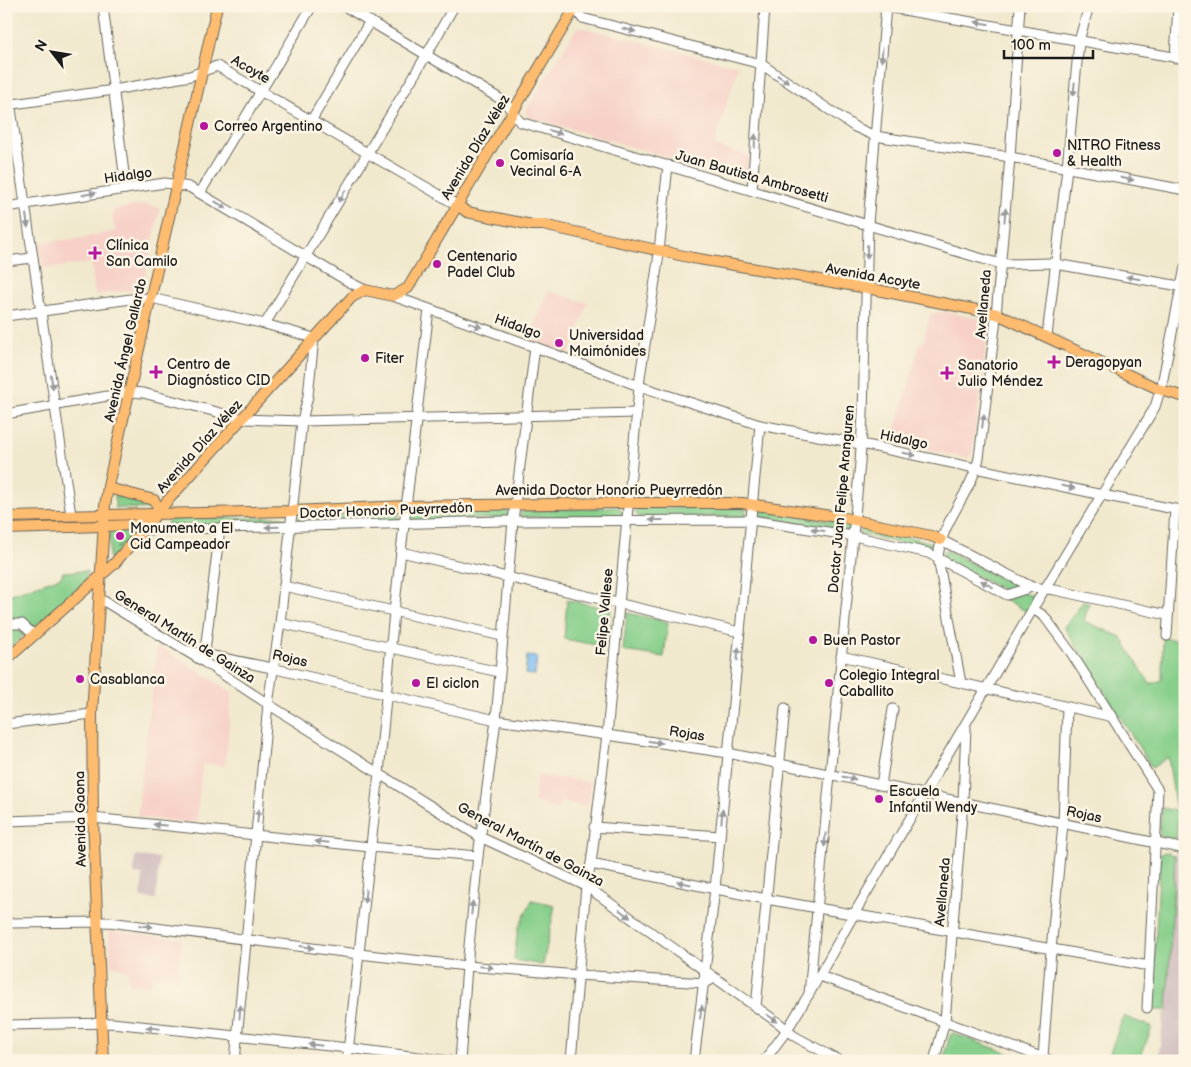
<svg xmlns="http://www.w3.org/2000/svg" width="1191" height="1067" font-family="'Balsamiq Sans',sans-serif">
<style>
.built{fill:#f7d1c8}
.industrial{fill:#d2bfc0}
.green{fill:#87cf8b;stroke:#527654}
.water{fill:#7ebef2;stroke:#4d6d87}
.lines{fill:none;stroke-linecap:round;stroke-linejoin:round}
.minor-casing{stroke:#67645a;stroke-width:11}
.major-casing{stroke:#67645a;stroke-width:12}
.minor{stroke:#fff;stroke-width:9}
.major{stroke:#febc70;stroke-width:10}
.rail-casing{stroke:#1c1c1c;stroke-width:4}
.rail{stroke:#fcf5e5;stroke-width:2;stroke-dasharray:5.5;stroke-linecap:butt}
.oneway{fill:#999}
.poi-dot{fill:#b5179e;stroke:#fcf5e5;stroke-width:2}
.labels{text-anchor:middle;stroke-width:5;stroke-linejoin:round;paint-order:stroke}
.street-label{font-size:14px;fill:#1c1c1c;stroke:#fcf5e5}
.poi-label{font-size:14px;fill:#1c1c1c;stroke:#fcf5e5;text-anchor:start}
</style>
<rect width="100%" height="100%" fill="#fcf5e5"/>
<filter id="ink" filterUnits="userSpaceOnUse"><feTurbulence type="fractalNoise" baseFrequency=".02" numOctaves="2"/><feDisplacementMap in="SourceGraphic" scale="10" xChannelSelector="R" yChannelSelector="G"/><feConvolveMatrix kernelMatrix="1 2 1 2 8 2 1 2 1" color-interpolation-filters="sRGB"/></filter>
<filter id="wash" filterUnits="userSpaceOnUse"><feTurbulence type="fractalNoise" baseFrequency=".0096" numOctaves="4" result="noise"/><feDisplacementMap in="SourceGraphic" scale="20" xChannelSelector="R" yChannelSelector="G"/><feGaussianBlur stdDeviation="1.12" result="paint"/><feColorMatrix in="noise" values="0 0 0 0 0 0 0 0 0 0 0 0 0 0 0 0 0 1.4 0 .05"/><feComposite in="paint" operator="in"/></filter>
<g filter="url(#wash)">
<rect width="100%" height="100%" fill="#f1e9ce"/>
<g class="built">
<path d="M580 27 738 66 714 146 749 156 747 180 528 117 525 112 575 31Z"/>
<path d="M144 204 160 208 143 285 139 289 95 295 91 263 43 269 38 243 80 238 116 231 112 219 114 210Z"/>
<path d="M548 291 588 303 569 354 529 339Z"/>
<path d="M947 312 986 320 989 323 972 455 967 458 892 443 920 343H923L931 313Z"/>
<path d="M157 645 232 692 225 766 202 764 197 823 137 817Z"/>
<path d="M537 775 591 782 588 806 559 802 558 809 549 808 534 801Z"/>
<path d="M111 931 182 939 178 980 153 976 151 984 129 986 128 970 111 964 109 932Z"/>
</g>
<g class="industrial">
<path d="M1185 708V1061H1158L1164 1014 1167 1010 1175 857Z"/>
<path d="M135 856 159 858 156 899 141 898 143 875 134 874Z"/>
</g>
<g class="green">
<path d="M115 496 151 505 153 507 149 509 115 508Z"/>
<path d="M618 507 623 511 622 517H521L520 514 522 511Z"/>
<path d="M639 508H744L746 510 745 517H639L635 513Z"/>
<path d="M506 510 509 515 508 518 411 521 409 516 413 512Z"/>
<path d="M758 510 849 524 850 525 849 532 755 516Z"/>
<path d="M396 513 399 515V520L298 522 299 517Z"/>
<path d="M282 517 286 520V522L165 527 170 519Z"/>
<path d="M864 526 932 543 935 547 932 551 860 534V529Z"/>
<path d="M141 528 125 545 116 548 124 547 114 556V553L111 559 109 558 110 529Z"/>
<path d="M1178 549 1185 550V621L1176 620Z"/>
<path d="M945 550 948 551 1021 589 1007 592 943 559 942 554Z"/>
<path d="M87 571 85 582 33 628 25 621 6 622V596L61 577 63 572Z"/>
<path d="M1022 593 1034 596 1027 612 1005 599Z"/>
<path d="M567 600 611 609 607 647 564 639Z"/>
<path d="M1083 602 1089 604 1084 621 1121 637 1150 684 1162 680 1163 638 1185 641V708L1176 839 1161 837 1159 835 1162 808 1176 811 1168 757 1152 768 1064 627Z"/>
<path d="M627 613 668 622 664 657 623 651Z"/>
<path d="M18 629 24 635 6 651V630Z"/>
<path d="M1164 852H1168L1175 857 1167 1010H1152L1160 855Z"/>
<path d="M532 900 555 905 543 965 514 960 518 929Z"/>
<path d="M1123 1016 1152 1027 1139 1061H1122L1109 1056Z"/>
<path d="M953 1033 1029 1061H943L950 1035Z"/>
</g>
<path class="water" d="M527 656 537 657 535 675 525 674Z"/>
</g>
<g filter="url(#ink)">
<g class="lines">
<defs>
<g id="minor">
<path d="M103 6 126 189"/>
<path d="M344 6 497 97 505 102 520 122 993 262 1007 264 1050 263 1185 287"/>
<path d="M880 6 1185 59"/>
<path d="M575 8 582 18 761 64 855 127 875 136 1010 157 1185 190"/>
<path d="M1175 58 1178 6"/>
<path d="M6 75 71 515"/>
<path d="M6 105 114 90 190 76 217 66 457 205"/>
<path d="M311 121 370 21"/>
<path d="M752 190 765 6"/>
<path d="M200 193 312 6"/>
<path d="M6 207 165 183 189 187 349 282 365 290"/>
<path d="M6 261 33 258"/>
<path d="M393 296 535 347 639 386 760 425 871 446 1112 497 1185 511"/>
<path d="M6 316 131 299 151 298 265 324 314 338 308 396 302 421 280 623 268 704 235 1061"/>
<path d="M265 324 427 54 454 6"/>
<path d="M1047 336 1067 168 1079 41 1089 6"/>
<path d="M6 414 130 392 143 393 244 419 302 421 637 413"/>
<path d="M145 530 503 521 751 520 854 536 928 553 1007 595 1032 587"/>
<path d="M941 540 1032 587 1055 590 1167 615"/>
<path d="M401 552 740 632"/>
<path d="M284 586 502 636"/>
<path d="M99 598 204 662 268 704 480 837 586 886 780 1024 794 1036 840 1061"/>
<path d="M1033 609 1044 616 1072 654 1158 790 1147 1008"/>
<path d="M280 623 499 672"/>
<path d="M6 624H22L34 635"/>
<path d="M1167 636 1175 509"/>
<path d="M184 650 267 667 496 720 607 735 728 753 1185 849"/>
<path d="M841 656 1113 717"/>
<path d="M204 659 220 528"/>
<path d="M961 683 938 558C941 521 971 494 979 458L995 327 1010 157 1020 6"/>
<path d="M6 724 92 714"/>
<path d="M881 785 893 709"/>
<path d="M6 821 93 818 370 847 478 856"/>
<path d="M594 827 720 836"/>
<path d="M591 864 766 899 1149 966"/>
<path d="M6 923 109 922 359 954 467 966 578 975 705 983 715 978"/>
<path d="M820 976 1052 1061"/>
<path d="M809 994 860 463 863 414 868 224 886 6"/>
<path d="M756 1007 785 708"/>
<path d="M6 1025 112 1023 348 1048 450 1061"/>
<path d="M1043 1057 1051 950 1063 824 1067 707"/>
<path d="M347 1061 379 773 394 612 429 309"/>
<path d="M460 1061 467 966 478 856 496 720 513 521 535 347"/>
<path d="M571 1061 586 886 591 864 607 735 640 377 658 261 668 165"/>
<path d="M694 1061 715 889 760 425"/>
<path d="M764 1061 787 1030 809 994 854 914 1038 600 1155 407 1162 384 1185 267"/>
<path d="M934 1061 945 1021 963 802 966 727"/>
</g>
<g id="major">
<path d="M457 205 467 212 532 225H543L693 258 867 288 997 314 1161 390 1185 397"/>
<path d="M108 488 154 500 158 507V514"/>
<path d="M6 517 292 511 406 506 619 503H742L845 518 931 536 941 540"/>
<path d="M6 529 135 525 153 518"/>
<path d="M6 660 114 564 169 499 352 297 365 290 393 296 408 288 576 6"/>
<path d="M103 1061 93 818 92 714 105 506 109 481 217 6"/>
</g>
</defs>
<use href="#minor" class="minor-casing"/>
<use href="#major" class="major-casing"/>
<use href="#minor" class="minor"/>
<use href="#major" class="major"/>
<defs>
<path id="rail" d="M1182 1061 1185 1020"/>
</defs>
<use href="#rail" class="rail-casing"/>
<use href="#rail" class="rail"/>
</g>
<defs><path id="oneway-solid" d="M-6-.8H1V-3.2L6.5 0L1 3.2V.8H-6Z" transform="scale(1.25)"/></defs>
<g class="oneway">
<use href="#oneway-solid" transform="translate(982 23) rotate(-171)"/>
<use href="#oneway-solid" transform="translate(629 30) rotate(14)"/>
<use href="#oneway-solid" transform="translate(882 55) rotate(95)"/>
<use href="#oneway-solid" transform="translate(783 79) rotate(34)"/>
<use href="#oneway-solid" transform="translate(1074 89) rotate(96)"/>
<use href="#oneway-solid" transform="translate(555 132) rotate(17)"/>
<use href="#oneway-solid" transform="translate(755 141) rotate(-86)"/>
<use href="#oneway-solid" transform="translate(1127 179) rotate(11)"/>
<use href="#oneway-solid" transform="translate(89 194) rotate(-9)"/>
<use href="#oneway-solid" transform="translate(342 196) rotate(121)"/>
<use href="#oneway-solid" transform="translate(221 205) rotate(31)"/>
<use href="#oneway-solid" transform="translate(1005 215) rotate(-85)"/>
<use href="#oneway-solid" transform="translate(27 221) rotate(82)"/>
<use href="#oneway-solid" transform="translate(867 252) rotate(91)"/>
<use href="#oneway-solid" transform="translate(1133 278) rotate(-170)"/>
<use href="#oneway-solid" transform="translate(475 325) rotate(20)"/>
<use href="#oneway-solid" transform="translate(52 382) rotate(81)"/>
<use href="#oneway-solid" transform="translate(983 421) rotate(-83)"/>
<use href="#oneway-solid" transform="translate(909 454) rotate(12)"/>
<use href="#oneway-solid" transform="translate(1068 487) rotate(12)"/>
<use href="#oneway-solid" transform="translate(656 520) rotate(180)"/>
<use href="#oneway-solid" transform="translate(272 527) rotate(179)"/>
<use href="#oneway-solid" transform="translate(818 530) rotate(-171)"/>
<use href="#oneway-solid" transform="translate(987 584) rotate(-151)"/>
<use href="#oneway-solid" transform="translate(738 654) rotate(-84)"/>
<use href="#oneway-solid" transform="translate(655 742) rotate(9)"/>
<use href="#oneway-solid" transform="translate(849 778) rotate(12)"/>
<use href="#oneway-solid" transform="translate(258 816) rotate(-84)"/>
<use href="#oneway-solid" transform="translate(722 816) rotate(-85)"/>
<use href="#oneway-solid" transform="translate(160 825) rotate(-174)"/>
<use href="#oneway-solid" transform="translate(825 840) rotate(95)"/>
<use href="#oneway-solid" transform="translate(322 842) rotate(-174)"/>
<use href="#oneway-solid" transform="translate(684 883) rotate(-169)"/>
<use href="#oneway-solid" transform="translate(365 896) rotate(96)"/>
<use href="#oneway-solid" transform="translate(472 908) rotate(-84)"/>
<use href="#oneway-solid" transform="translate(625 914) rotate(36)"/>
<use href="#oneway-solid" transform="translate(146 926) rotate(7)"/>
<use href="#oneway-solid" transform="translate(307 947) rotate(8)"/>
<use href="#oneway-solid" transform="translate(486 967) rotate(5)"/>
<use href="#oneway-solid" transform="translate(240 1012) rotate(-85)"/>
<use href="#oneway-solid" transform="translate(701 1012) rotate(-82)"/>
<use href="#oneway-solid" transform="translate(772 1018) rotate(35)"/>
<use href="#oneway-solid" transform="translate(153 1028) rotate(-174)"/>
<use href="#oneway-solid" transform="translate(315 1045) rotate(-174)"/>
</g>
</g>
<g class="poi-dot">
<circle cx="204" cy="126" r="5"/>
<circle cx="1057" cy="153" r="5"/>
<circle cx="500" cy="163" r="5"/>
<path d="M92.5 245.5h5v5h5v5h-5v5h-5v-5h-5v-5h5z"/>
<circle cx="437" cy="264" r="5"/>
<circle cx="559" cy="343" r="5"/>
<circle cx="365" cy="358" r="5"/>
<path d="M1051.5 354.5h5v5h5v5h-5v5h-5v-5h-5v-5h5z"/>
<path d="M153.5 364.5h5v5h5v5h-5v5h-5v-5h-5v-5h5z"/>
<path d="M944.5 365.5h5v5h5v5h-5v5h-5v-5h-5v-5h5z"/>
<circle cx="120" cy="536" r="5"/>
<circle cx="813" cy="640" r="5"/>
<circle cx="80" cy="679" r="5"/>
<circle cx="416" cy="683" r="5"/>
<circle cx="829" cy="683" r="5"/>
<circle cx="879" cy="799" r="5"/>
</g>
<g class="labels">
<g class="street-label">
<text transform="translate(251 69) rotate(30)" y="5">Acoyte</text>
<text transform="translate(475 147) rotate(-59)" y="5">Avenida Díaz Vélez</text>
<text transform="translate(128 175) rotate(-8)" y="5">Hidalgo</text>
<text transform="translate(752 176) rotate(16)" y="5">Juan Bautista Ambrosetti</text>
<text transform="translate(873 276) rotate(10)" y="5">Avenida Acoyte</text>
<text transform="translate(983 304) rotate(-85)" y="5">Avellaneda</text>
<text transform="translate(518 326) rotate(20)" y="5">Hidalgo</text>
<text transform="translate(125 350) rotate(-77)" y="5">Avenida Ángel Gallardo</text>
<text transform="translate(904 439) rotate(12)" y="5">Hidalgo</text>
<text transform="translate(199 446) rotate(-48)" y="5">Avenida Díaz Vélez</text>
<text x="609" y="495">Avenida Doctor Honorio Pueyrredón</text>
<text transform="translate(841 499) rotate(-85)" y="5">Doctor Juan Felipe Aranguren</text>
<text transform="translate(386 510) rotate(-2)" y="5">Doctor Honorio Pueyrredón</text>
<text transform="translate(604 612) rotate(-85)" y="5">Felipe Vallese</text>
<text transform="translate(185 636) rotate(32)" y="5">General Martín de Gainza</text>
<text transform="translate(290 658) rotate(13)" y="5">Rojas</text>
<text transform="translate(687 733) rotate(9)" y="5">Rojas</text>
<text transform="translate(1084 814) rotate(12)" y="5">Rojas</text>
<text transform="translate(80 819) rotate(-91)" y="5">Avenida Gaona</text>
<text transform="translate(531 844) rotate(28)" y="5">General Martín de Gainza</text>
<text transform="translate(942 892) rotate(-85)" y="5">Avellaneda</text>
</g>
<g class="poi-label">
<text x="214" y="131">Correo Argentino</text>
<text x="1067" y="150">NITRO Fitness<tspan x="1067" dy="16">&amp; Health</tspan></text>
<text x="510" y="160">Comisaría<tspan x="510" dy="16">Vecinal 6-A</tspan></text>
<text x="106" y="250">Clínica<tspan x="106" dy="16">San Camilo</tspan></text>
<text x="447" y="261">Centenario<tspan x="447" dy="16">Padel Club</tspan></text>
<text x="569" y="340">Universidad<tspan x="569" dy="16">Maimónides</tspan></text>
<text x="375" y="363">Fiter</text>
<text x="1065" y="367">Deragopyan</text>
<text x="167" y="369">Centro de<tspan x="167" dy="16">Diagnóstico CID</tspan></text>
<text x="958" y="370">Sanatorio<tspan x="958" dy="16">Julio Méndez</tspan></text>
<text x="130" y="533">Monumento a El<tspan x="130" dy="16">Cid Campeador</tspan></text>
<text x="823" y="645">Buen Pastor</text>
<text x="839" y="680">Colegio Integral<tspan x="839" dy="16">Caballito</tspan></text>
<text x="90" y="684">Casablanca</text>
<text x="426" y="688">El ciclon</text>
<text x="889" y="796">Escuela<tspan x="889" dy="16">Infantil Wendy</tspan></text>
</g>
</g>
<rect width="1191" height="1067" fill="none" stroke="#fcf5e5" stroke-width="25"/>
<g transform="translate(52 52) rotate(301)" stroke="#fcf5e5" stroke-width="4" paint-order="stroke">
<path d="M0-4L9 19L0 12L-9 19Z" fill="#1c1c1c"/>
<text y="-8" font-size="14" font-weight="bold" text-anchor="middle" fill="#1c1c1c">N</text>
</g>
<path d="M1004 50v8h89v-8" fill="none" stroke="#1c1c1c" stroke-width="2.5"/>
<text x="1011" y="50" font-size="15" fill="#1c1c1c" stroke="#fcf5e5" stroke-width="4" paint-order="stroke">100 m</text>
</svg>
